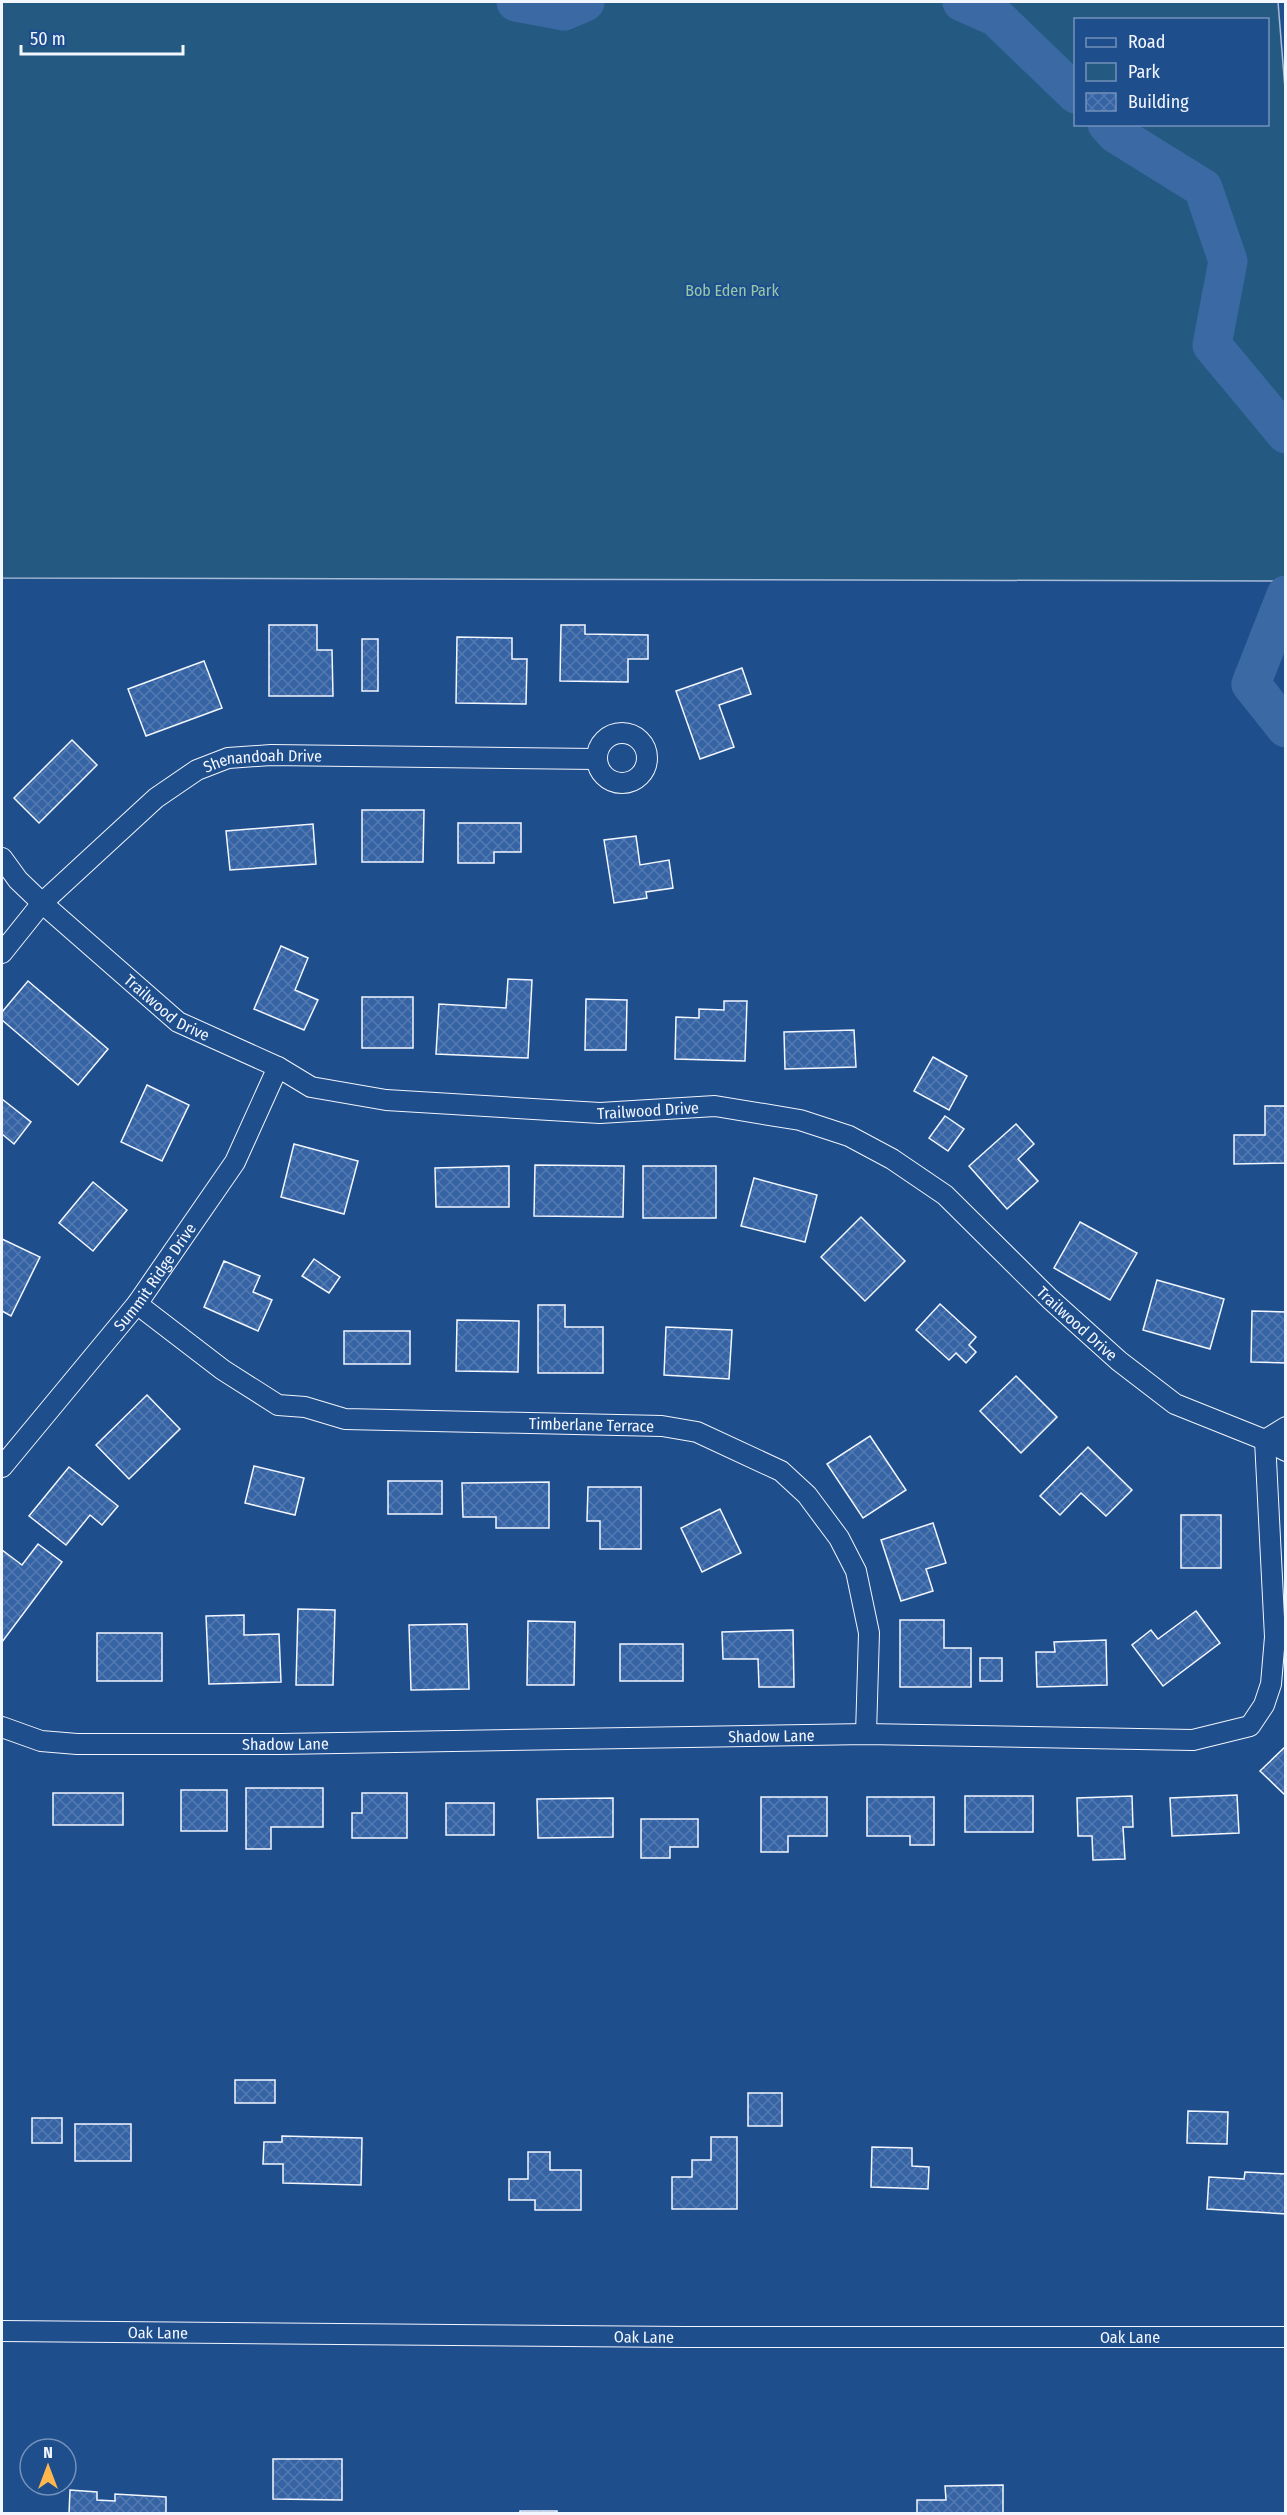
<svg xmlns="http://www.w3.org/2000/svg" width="1287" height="2515" font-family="'Fira Sans Condensed',sans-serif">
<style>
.park{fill:#245a82;stroke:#a8bbd7;stroke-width:1.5;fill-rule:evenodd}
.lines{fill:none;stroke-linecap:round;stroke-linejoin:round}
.river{stroke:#3b69a3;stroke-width:39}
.building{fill:url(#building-cross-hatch);stroke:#f2f6ff;stroke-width:1.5}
.street-casing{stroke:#f2f6ff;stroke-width:22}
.street{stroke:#1f4e8c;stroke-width:20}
.labels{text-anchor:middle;stroke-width:4.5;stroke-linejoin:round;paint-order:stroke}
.park-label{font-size:16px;fill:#97c8a6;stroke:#1f4e8c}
.street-label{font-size:16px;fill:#f2f6ff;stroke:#1f4e8c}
</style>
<defs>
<pattern id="building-cross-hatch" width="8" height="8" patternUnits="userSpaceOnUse" patternTransform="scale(1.5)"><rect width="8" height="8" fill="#3563a3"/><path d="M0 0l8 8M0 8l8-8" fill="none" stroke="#537ab1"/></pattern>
</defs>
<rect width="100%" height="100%" fill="#1f4e8c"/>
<path class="park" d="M2 2H1278L1286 101 1285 581 2 578ZM1076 20H1268V124H1076Z"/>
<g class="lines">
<g class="river">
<path d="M516 2 564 11 585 2"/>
<path d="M962 2 996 17 1076 94"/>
<path d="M1107 124 1116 134 1203 188 1228 261 1212 345 1286 434"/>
<path d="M1286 595 1251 684 1286 728"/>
</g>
</g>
<g class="building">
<path d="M269 625H317V650H332L333 696H269Z"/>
<path d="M561 625H585V634L648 635V659H628V682L560 681Z"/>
<path d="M457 637 512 638V659H527L526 704 456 703Z"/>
<rect x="362" y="639" width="16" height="52"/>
<path d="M204 661 222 708 146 736 128 689Z"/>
<path d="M742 668 751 694 719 705 734 747 700 759 676 691Z"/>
<path d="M72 740 97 765 39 823 14 798Z"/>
<path d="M362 810H424L423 862H362Z"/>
<path d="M458 823H521V852H494V863H458Z"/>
<path d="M313 824 316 864 230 870 226 831Z"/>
<path d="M636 836 640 865 669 860 673 888 646 892 647 898 614 903 604 840Z"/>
<path d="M281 946 308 958 295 990 318 1000 304 1030 254 1009Z"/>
<path d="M508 979 532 980 528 1058 436 1054 439 1004 506 1008Z"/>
<path d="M28 981 108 1049 78 1085 2 1020V1012Z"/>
<rect x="362" y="997" width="51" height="51"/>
<path d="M586 999 627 1000 626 1050H585Z"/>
<path d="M724 1001H747L745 1061 675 1059 676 1017 699 1018V1009L724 1010Z"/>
<path d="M854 1030 856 1067 785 1069 784 1032Z"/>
<path d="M933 1057 967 1076 949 1110 914 1091Z"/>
<path d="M147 1085 189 1105 162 1161 121 1142Z"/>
<path d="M2 1099 31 1122 14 1144 2 1134Z"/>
<path d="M1265 1106H1286V1163L1234 1164V1135H1265Z"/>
<path d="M945 1116 964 1129 948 1151 929 1138Z"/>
<path d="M1016 1124 1034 1144 1018 1159 1038 1181 1007 1209 969 1166Z"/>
<path d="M294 1144 358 1161 344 1214 281 1197Z"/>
<path d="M535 1165 624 1166 623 1217 534 1216Z"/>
<path d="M509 1166V1207H436L435 1168Z"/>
<rect x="643" y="1166" width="73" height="52"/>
<path d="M754 1178 817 1195 805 1242 741 1226Z"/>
<path d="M93 1182 127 1210 93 1251 59 1223Z"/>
<path d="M861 1217 905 1261 865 1301 821 1257Z"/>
<path d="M1080 1222 1137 1253 1110 1300 1054 1268Z"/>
<path d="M2 1239 40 1257 11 1316 2 1311Z"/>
<path d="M314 1259 340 1277 329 1293 302 1276Z"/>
<path d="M224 1261 260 1276 253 1292 272 1300 258 1331 204 1307Z"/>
<path d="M1157 1280 1224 1299 1210 1349 1143 1330Z"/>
<path d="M940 1304 976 1337 969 1345 976 1352 966 1363 956 1353 949 1360 916 1330Z"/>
<path d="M538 1305H565V1327H603V1373H538Z"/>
<path d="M1252 1311 1286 1312V1363L1251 1362Z"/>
<path d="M457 1320 519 1321 518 1372 456 1371Z"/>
<path d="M666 1327 732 1330 729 1379 664 1375Z"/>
<rect x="344" y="1331" width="66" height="33"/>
<path d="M1016 1376 1057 1417 1021 1453 980 1411Z"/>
<path d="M147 1395 180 1429 129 1479 96 1445Z"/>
<path d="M870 1436 906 1490 863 1518 827 1464Z"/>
<path d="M1088 1447 1132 1490 1106 1516 1081 1493 1060 1515 1040 1496Z"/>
<path d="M254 1466 304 1478 295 1515 245 1503Z"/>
<path d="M69 1467 118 1506 102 1525 90 1515 66 1545 29 1516Z"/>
<rect x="388" y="1481" width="54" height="33"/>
<path d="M549 1482V1528H496V1517H463L462 1483Z"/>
<path d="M588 1487H641V1549H600V1521H587Z"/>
<path d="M720 1509 741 1553 702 1572 681 1528Z"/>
<rect x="1181" y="1515" width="40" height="53"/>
<path d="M933 1523 946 1563 926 1569 933 1591 901 1601 881 1540Z"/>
<path d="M38 1544 62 1562 2 1642V1550L22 1565Z"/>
<path d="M298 1609 335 1610 333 1685H296Z"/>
<path d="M1196 1611 1220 1643 1163 1686 1132 1645 1151 1630 1158 1639Z"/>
<path d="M244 1615V1635L279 1634 281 1682 209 1684 206 1616Z"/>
<path d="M900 1620H944V1648H971V1687H900Z"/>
<path d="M528 1621 575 1622 574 1685H527Z"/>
<path d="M467 1624 469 1689 411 1690 409 1625Z"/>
<path d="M793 1630 794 1687H759L758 1659H723L722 1632Z"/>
<rect x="97" y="1633" width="65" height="48"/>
<path d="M1106 1640 1107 1685 1037 1687 1036 1652H1055L1054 1642Z"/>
<rect x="620" y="1644" width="63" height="37"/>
<rect x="980" y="1658" width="22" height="23"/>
<path d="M1286 1746V1796L1260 1771Z"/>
<path d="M246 1788H323V1827H271V1849H246Z"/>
<rect x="181" y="1790" width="46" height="41"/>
<rect x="53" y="1793" width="70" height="32"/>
<path d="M362 1793H407V1838H352V1813H362Z"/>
<path d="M1237 1795 1239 1833 1172 1836 1170 1798Z"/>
<rect x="965" y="1796" width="68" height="36"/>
<path d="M1132 1796 1133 1827H1123L1125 1859 1093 1860 1092 1836H1078L1077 1798Z"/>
<path d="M761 1797H827V1836H788V1852H761Z"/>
<path d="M867 1797H934V1845H910V1836H867Z"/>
<path d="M613 1798V1837L538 1838 537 1799Z"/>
<rect x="446" y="1803" width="48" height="32"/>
<path d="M641 1819H698V1847H670V1858H641Z"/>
<rect x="235" y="2080" width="40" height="23"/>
<rect x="748" y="2093" width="34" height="33"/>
<path d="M1188 2111 1228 2112 1227 2144 1187 2143Z"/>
<rect x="32" y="2118" width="30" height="25"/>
<rect x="75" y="2124" width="56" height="37"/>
<path d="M282 2136 362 2138 361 2185 283 2183V2164H263L264 2142H282Z"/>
<path d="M711 2137H737V2209H672V2177H692V2160H711Z"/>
<path d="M872 2147 912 2148V2166L929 2167 928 2189 871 2187Z"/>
<path d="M528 2152H550V2170H581V2210H535V2200H509V2179H528Z"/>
<path d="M1245 2172 1286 2174V2214L1207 2209 1209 2177 1244 2179Z"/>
<path d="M273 2459H342V2500L273 2499Z"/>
<path d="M1003 2485V2514H917V2500H946L945 2486Z"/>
<path d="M70 2490 97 2492V2500L115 2501V2494L166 2497V2514H69Z"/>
<rect x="520" y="2511" width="37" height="3"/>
</g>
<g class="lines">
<defs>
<g id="street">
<circle cx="622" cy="758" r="25"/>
<path id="s1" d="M2 858 18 880 42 903 178 1022 278 1067 311 1087 386 1100 600 1113 715 1106 800 1120 849 1136 892 1159 945 1195 1050 1299 1119 1361 1175 1404 1265 1440 1286 1451"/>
<path id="s2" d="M2 953 42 903 156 798 197 770 228 758 271 755 597 759"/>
<path id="s3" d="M137 1304 223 1370 278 1405 305 1407 345 1419 662 1426 697 1432 781 1471 807 1495 839 1538 856 1571 869 1633 866 1734"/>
<path d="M1265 1440 1286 1427"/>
<path id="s4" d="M2 1467 137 1304 235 1162 278 1067"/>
<path id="s5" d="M2 1727 41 1741 77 1744H281L866 1734 1193 1740 1250 1726 1264 1705 1271 1684 1275 1637 1265 1440"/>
<path id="s6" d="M2 2331 685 2337H1286"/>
</g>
</defs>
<use href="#street" class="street-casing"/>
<use href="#street" class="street"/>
</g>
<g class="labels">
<g class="park-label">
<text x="732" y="296">Bob Eden Park</text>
</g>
<g class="street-label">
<text dy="6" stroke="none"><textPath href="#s2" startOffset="336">Shenandoah Drive</textPath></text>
<text dy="6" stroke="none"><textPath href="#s1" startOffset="224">Trailwood Drive</textPath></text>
<text dy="6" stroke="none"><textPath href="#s1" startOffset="728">Trailwood Drive</textPath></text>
<text dy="6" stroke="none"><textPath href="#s4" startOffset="244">Summit Ridge Drive</textPath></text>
<text dy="6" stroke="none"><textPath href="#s1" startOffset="1230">Trailwood Drive</textPath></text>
<text dy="6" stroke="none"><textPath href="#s3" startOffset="489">Timberlane Terrace</textPath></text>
<text dy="6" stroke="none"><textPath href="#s5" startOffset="772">Shadow Lane</textPath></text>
<text dy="6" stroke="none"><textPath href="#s5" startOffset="286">Shadow Lane</textPath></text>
<text dy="6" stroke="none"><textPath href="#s6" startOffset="156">Oak Lane</textPath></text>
<text dy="6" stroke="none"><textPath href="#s6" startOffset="642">Oak Lane</textPath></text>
<text dy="6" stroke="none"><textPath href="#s6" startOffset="1128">Oak Lane</textPath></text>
</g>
</g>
<rect width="1287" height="2515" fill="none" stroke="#f2f6ff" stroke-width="6"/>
<rect x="1074" y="18" width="195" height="108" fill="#1f4e8c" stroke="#7391ba" stroke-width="1.5"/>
<rect x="1086" y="38" width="30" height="9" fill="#1f4e8c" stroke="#7391ba" stroke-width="1.5"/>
<text x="1128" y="48" font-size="18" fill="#f2f6ff">Road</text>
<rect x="1086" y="63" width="30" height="18" fill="#245a82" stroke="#7391ba" stroke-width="1.5"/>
<text x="1128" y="78" font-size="18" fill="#f2f6ff">Park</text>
<rect x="1086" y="93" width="30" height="18" fill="url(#building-cross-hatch)" stroke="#7391ba" stroke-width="1.5"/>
<text x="1128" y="108" font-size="18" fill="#f2f6ff">Building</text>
<g transform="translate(48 2467)"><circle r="28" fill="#1f4e8c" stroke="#7391ba" stroke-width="1.5"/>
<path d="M0-4.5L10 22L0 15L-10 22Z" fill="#ffb74d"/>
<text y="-9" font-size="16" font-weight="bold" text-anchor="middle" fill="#f2f6ff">N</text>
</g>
<path d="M21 45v9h162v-9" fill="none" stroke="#f2f6ff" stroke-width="3"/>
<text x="30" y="45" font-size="18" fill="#f2f6ff" stroke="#1f4e8c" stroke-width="4.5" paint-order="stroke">50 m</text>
</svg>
